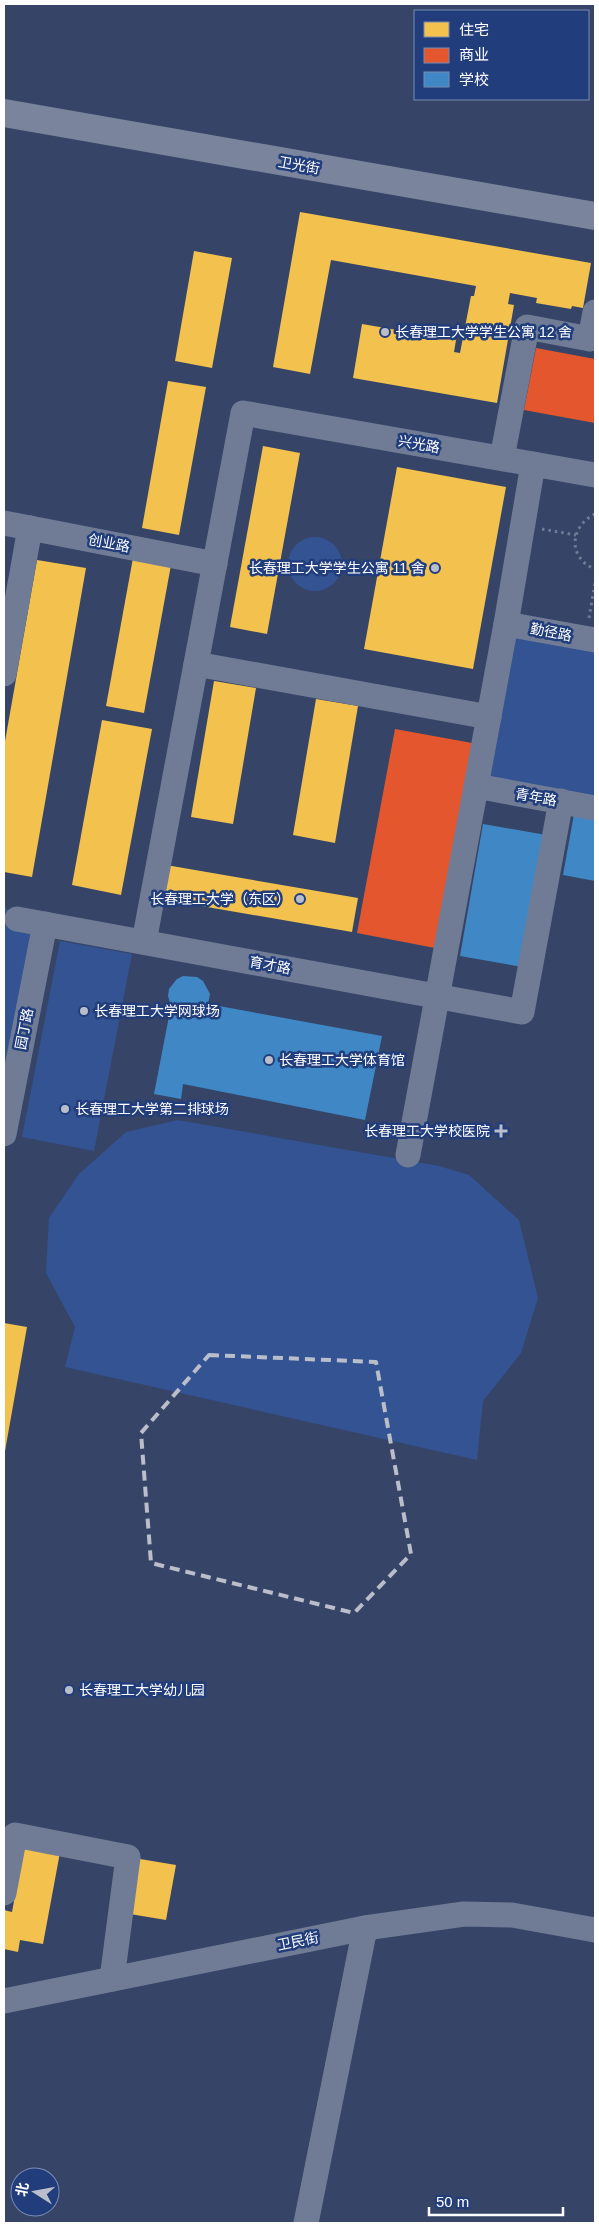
<svg xmlns="http://www.w3.org/2000/svg" width="599" height="2227" font-family="Arial,'Noto Sans SC',sans-serif">
<style>
.green{fill:#335393}
.homes{fill:#f2c14e}
.shops{fill:#e4572e}
.schools{fill:#3f88c5}
.lines{fill:none;stroke-linecap:round;stroke-linejoin:round}
.path{stroke:#707c96;stroke-width:3;stroke-dasharray:2.5 4;stroke-linecap:butt}
.minor{stroke:#707c96;stroke-width:25}
.major{stroke:#7a859d;stroke-width:28}
.marked{fill:none;stroke:#b9beca;stroke-width:4;stroke-dasharray:10 6;stroke-linejoin:round}
.poi-dot{fill:#b9beca;stroke:#213d7c;stroke-width:2}
.labels{text-anchor:middle;stroke-width:5;stroke-linejoin:round;paint-order:stroke}
.street-label{font-size:14px;fill:#fff;stroke:#213d7c}
.poi-label{font-size:14px;fill:#fff;stroke:#213d7c;text-anchor:start}
</style>
<rect width="100%" height="100%" fill="#364567"/>
<g class="green">
<circle cx="315" cy="564" r="27"/>
<path d="M517 631 595 645V798L490 779Z"/>
<path d="M4 906 17 919 45 924 4 1134Z"/>
<path d="M60 941 132 954 94 1151 22 1137Z"/>
<path d="M178 1120 439 1166 469 1175 519 1220 538 1298 521 1353 483 1401 477 1460 65 1367 75 1327 46 1273 49 1218 79 1174 126 1132Z"/>
</g>
<g class="homes">
<path d="M300 212 591 263 583 308 572 306 571 309 536 303 537 298 510 293 508 304 514 305 497 403 353 378 362 324 456 340 454 352 460 353 471 296H474L476 286 331 260 310 374 273 367Z"/>
<path d="M194 251 232 258 212 368 175 361Z"/>
<path d="M168 381 206 387 179 535 142 528Z"/>
<path d="M263 446 300 453 267 634 230 627Z"/>
<path d="M397 467 506 487 473 669 364 649Z"/>
<path d="M133 558 171 565 144 713 106 706Z"/>
<path d="M37 560 86 568 32 877 4 872V747Z"/>
<path d="M214 681 256 688 233 824 191 817Z"/>
<path d="M316 699 358 706 335 843 293 835Z"/>
<path d="M102 720 152 729 121 895 72 885Z"/>
<path d="M166 865 358 898 352 932 161 899Z"/>
<path d="M4 1323 27 1327 5 1451H4Z"/>
<path d="M25 1840 61 1847 43 1944 20 1940 18 1952 4 1949V1910L12 1912Z"/>
<path d="M140 1859 176 1865 166 1920 130 1914Z"/>
</g>
<g class="shops">
<path d="M536 348 595 359V423L524 410Z"/>
<path d="M395 729 472 743 435 948 357 933Z"/>
</g>
<g class="schools">
<path d="M574 814 595 818V881L563 875Z"/>
<path d="M483 824 546 835 523 967 460 956Z"/>
<path d="M183 976 197 977 203 981 210 994 208 1004 382 1036 365 1120 183 1084 181 1099 154 1094 171 1006 168 996 169 989 177 979Z"/>
</g>
<g class="lines">
<g class="path">
<path d="M595 514C570 526 567 558 595 569"/>
<path d="M542 529 576 535"/>
<path d="M589 618 595 583"/>
</g>
<g class="minor">
<path d="M502 458 527 327 590 339 595 312"/>
<path d="M4 523 215 564"/>
<path d="M506 624 595 640"/>
<path d="M196 664 489 717"/>
<path d="M4 674 30 528"/>
<path d="M476 786 595 808"/>
<path d="M17 919 522 1012 561 801"/>
<path d="M144 942 243 413 595 475"/>
<path d="M4 1134 45 924"/>
<path d="M408 1155 506 624 533 464"/>
<path d="M4 1893 15 1835 128 1857 112 1979"/>
<path d="M4 2001 365 1928 464 1914 512 1915 595 1930"/>
<path d="M306 2223 365 1928"/>
</g>
<path class="major" d="M4 113 595 216"/>
</g>
<path class="marked" d="M209 1355 376 1362 411 1554 354 1613 151 1563 141 1433Z"/>
<g class="poi-dot">
<circle cx="385" cy="332" r="5"/>
<circle cx="435" cy="568" r="5"/>
<circle cx="300" cy="899" r="5"/>
<circle cx="84" cy="1011" r="5"/>
<circle cx="269" cy="1060" r="5"/>
<circle cx="65" cy="1109" r="5"/>
<path d="M498.5 1123.5h5v5h5v5h-5v5h-5v-5h-5v-5h5z"/>
<circle cx="69" cy="1690" r="5"/>
</g>
<g class="labels">
<g class="street-label">
<text transform="translate(299 165) rotate(10)" y="5">卫光街</text>
<text transform="translate(419 444) rotate(10)" y="5">兴光路</text>
<text transform="translate(109 543) rotate(11)" y="5">创业路</text>
<text transform="translate(551 632) rotate(11)" y="5">勤径路</text>
<text transform="translate(536 797) rotate(10)" y="5">青年路</text>
<text transform="translate(270 965) rotate(10)" y="5">育才路</text>
<text transform="translate(24 1029) rotate(-79)" y="5">园丁路</text>
<text transform="translate(298 1941) rotate(-11)" y="5">卫民街</text>
</g>
<g class="poi-label">
<text x="395" y="337">长春理工大学学生公寓 12 舍</text>
<text x="425" y="573" text-anchor="end">长春理工大学学生公寓 11 舍</text>
<text x="290" y="904" text-anchor="end">长春理工大学（东区）</text>
<text x="94" y="1016">长春理工大学网球场</text>
<text x="279" y="1065">长春理工大学体育馆</text>
<text x="75" y="1114">长春理工大学第二排球场</text>
<text x="490" y="1136" text-anchor="end">长春理工大学校医院</text>
<text x="79" y="1695">长春理工大学幼儿园</text>
</g>
</g>
<rect width="599" height="2227" fill="none" stroke="#ffffff" stroke-width="10"/>
<rect x="414" y="10" width="175" height="90" fill="#213d7c" stroke="#7a8bb0"/>
<rect x="424" y="22" width="25" height="15" fill="#f2c14e" stroke="#7a8bb0"/>
<text x="459" y="35" font-size="15" fill="#ffffff">住宅</text>
<rect x="424" y="48" width="25" height="15" fill="#e4572e" stroke="#7a8bb0"/>
<text x="459" y="60" font-size="15" fill="#ffffff">商业</text>
<rect x="424" y="72" width="25" height="15" fill="#3f88c5" stroke="#7a8bb0"/>
<text x="459" y="85" font-size="15" fill="#ffffff">学校</text>
<g transform="translate(35 2192) rotate(281)"><circle r="24" fill="#213d7c" stroke="#7a8bb0"/>
<path d="M0-4L9 19L0 12L-9 19Z" fill="#b9beca"/>
<text y="-8" font-size="14" font-weight="bold" text-anchor="middle" fill="#ffffff">北</text>
</g>
<path d="M429 2207v8h134v-8" fill="none" stroke="#ffffff" stroke-width="2.5"/>
<text x="436" y="2207" font-size="15" fill="#ffffff" stroke="#213d7c" stroke-width="4" paint-order="stroke">50 m</text>
</svg>
